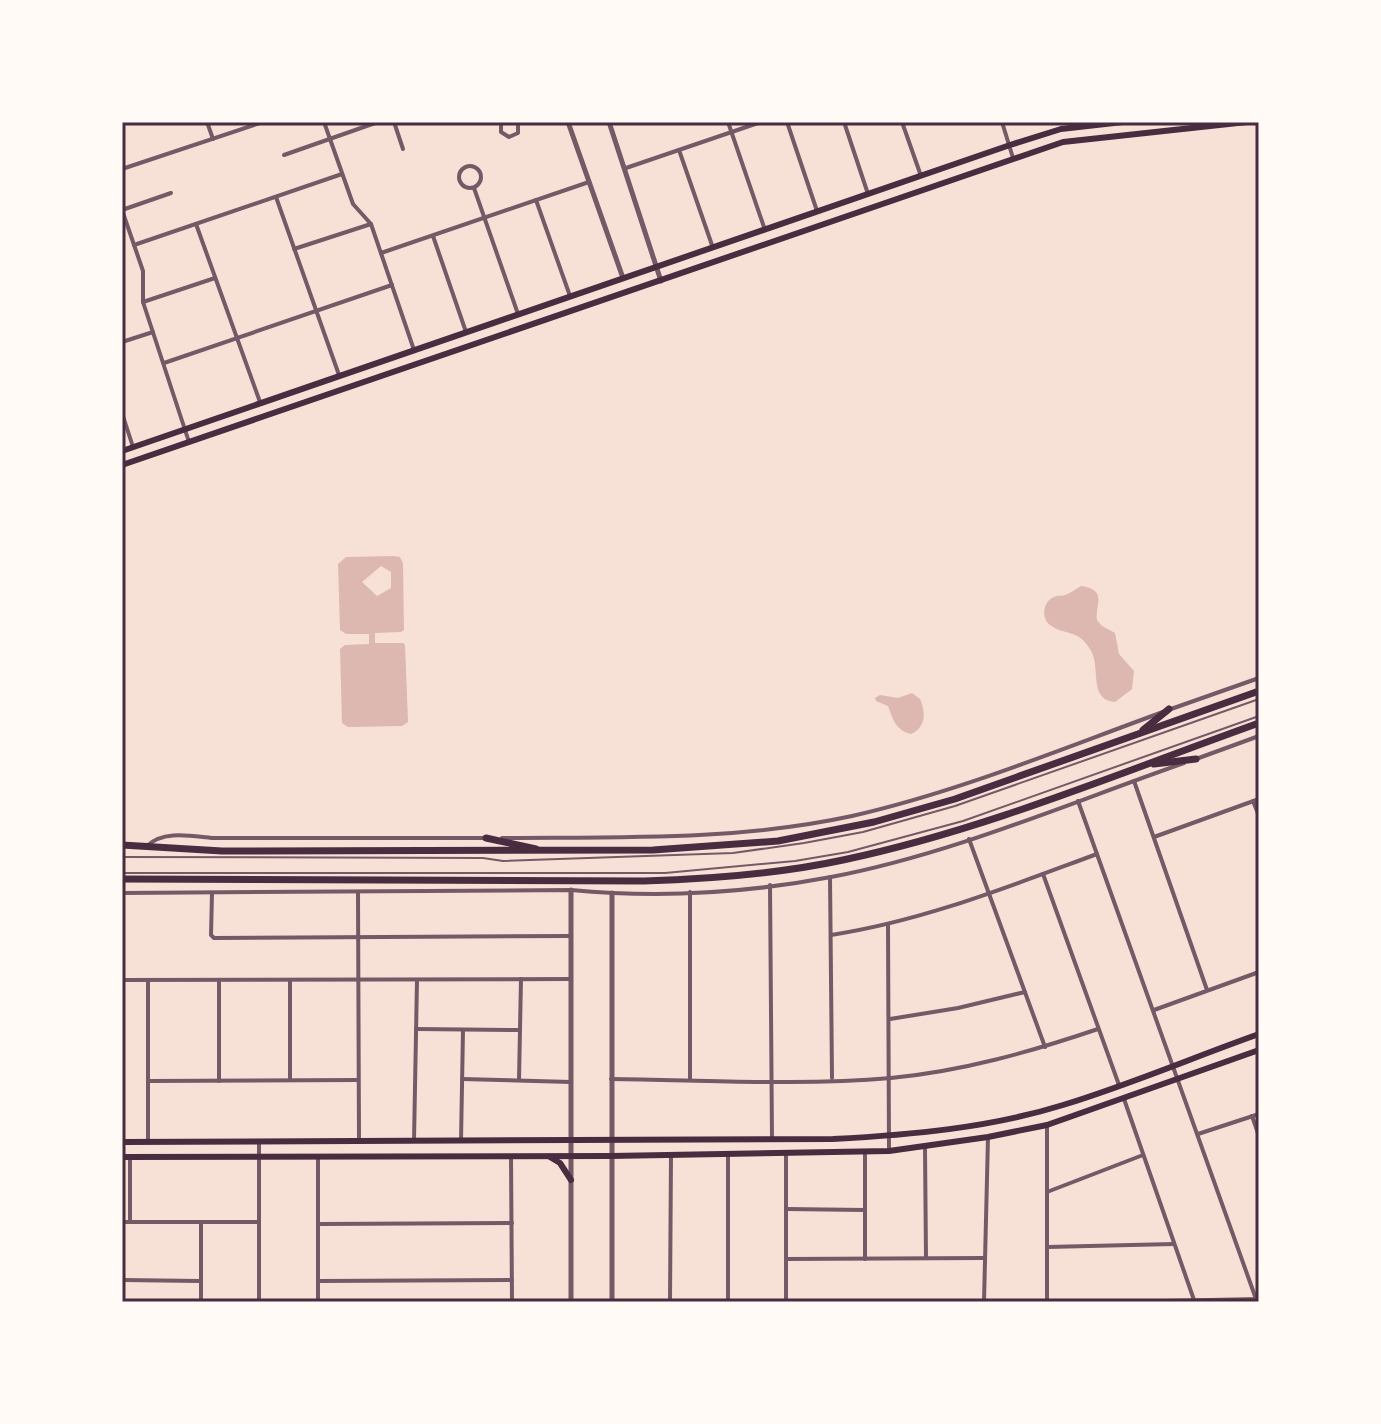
<svg xmlns="http://www.w3.org/2000/svg" width="1381" height="1424" font-family="Poppins,sans-serif">
<style>
.water{fill:#dcb8b0;fill-rule:evenodd}
.lines{fill:none;stroke-linecap:round;stroke-linejoin:round}
.service{stroke:#755966;stroke-width:2}
.minor{stroke:#755966;stroke-width:4}
.tertiary{stroke:#755966;stroke-width:5}
.secondary{stroke:#4a2c40;stroke-width:6}
.primary{stroke:#4a2c40;stroke-width:7}
.neatline{fill:none;stroke:#4a2c40;stroke-width:3}
</style>
<rect width="100%" height="100%" fill="#f7e1d7"/>
<g class="water">
<path d="M394 556 400 557 403 563 404 630 401 632 375 633V643H403L405 645 408 722 402 726 348 727 342 723 340 649 345 645 369 644V634H346L340 630 338 564 346 557ZM381 566 391 572V588L377 596 362 582Z"/>
<path d="M1081 586C1108 590 1095 604 1097 620L1102 626 1115 633 1119 654 1134 671 1132 689 1115 702C1088 700 1101 668 1091 651 1079 628 1064 636 1050 625 1041 618 1043 603 1052 598 1059 594 1058 597 1065 595 1071 593 1075 589 1081 586Z"/>
<path d="M912 693 920 699C926 712 926 728 911 734 896 730 893 720 888 706L876 701 875 698 880 695 898 698Z"/>
</g>
<g class="lines">
<g class="service">
<path d="M122 857 483 858 503 861 733 853 804 843 863 832 955 806 1259 699"/>
<path d="M122 873H665L795 861 848 852 963 821 1259 716"/>
</g>
<g class="minor">
<path d="M207 122 213 139"/>
<path d="M324 122 353 204 371 224 414 350"/>
<path d="M394 122 403 149"/>
<path d="M501 122V132L509 137 518 133V122"/>
<path d="M728 122 765 230"/>
<path d="M787 122 817 211"/>
<path d="M844 122 868 194"/>
<path d="M902 122 921 176"/>
<path d="M1002 122 1013 158"/>
<path d="M679 150 713 248"/>
<path d="M284 155 378 122"/>
<circle cx="470" cy="177" r="11"/>
<path d="M626 168 761 122"/>
<path d="M122 169 263 122"/>
<path d="M474 188 518 314"/>
<path d="M276 197 339 375"/>
<path d="M536 200 570 296"/>
<path d="M122 210 143 271V302L189 442"/>
<path d="M122 210 171 193"/>
<path d="M196 224 260 402"/>
<path d="M433 236 466 332"/>
<path d="M134 245 342 174"/>
<path d="M294 249 371 224"/>
<path d="M381 253 589 182"/>
<path d="M143 302 215 278"/>
<path d="M122 342 153 332"/>
<path d="M164 363 392 285"/>
<path d="M122 413 133 447"/>
<path d="M1171 709 1259 678"/>
<path d="M1196 759 1259 736"/>
<path d="M1134 781 1207 990"/>
<path d="M1078 801 1256 1299"/>
<path d="M1253 801 1259 816"/>
<path d="M1154 837 1259 799"/>
<path d="M502 838C619 837 737 841 852 816 958 792 1061 749 1163 712"/>
<path d="M969 839 1045 1047"/>
<path d="M147 846C163 830 191 836 212 838H485"/>
<path d="M1043 874 1119 1085"/>
<path d="M830 877 832 1078"/>
<path d="M770 885 772 1139"/>
<path d="M690 892V1079"/>
<path d="M122 893 571 890C656 898 747 893 831 877 952 854 1069 803 1184 763"/>
<path d="M212 893 211 935 214 938 571 936"/>
<path d="M358 893 359 1141"/>
<path d="M888 924 889 1150"/>
<path d="M831 935C923 921 1010 886 1097 854"/>
<path d="M122 980 571 979"/>
<path d="M148 980V1142"/>
<path d="M1154 1010 1259 972"/>
<path d="M890 1019 958 1008 1025 992"/>
<path d="M416 1029 520 1030"/>
<path d="M462 1079 571 1082"/>
<path d="M611 1079C704 1080 799 1086 891 1078 963 1071 1030 1052 1098 1029"/>
<path d="M290 1080V980"/>
<path d="M519 1080 521 979"/>
<path d="M148 1081 358 1080"/>
<path d="M219 1081V980"/>
<path d="M1124 1099 1194 1300"/>
<path d="M1252 1116 1259 1136"/>
<path d="M1198 1134 1259 1114"/>
<path d="M259 1141V1302"/>
<path d="M414 1141 417 980"/>
<path d="M461 1141 463 1030"/>
<path d="M925 1148 926 1258"/>
<path d="M728 1154V1302"/>
<path d="M318 1156V1302"/>
<path d="M511 1156 512 1302"/>
<path d="M130 1157V1222"/>
<path d="M1047 1192 1143 1155"/>
<path d="M786 1209 865 1210"/>
<path d="M122 1222H259"/>
<path d="M318 1224 512 1223"/>
<path d="M1047 1247 1174 1244"/>
<path d="M786 1259 985 1258"/>
<path d="M865 1259V1153"/>
<path d="M122 1280 200 1281"/>
<path d="M318 1281 512 1280"/>
<path d="M201 1302V1222"/>
<path d="M670 1302 671 1155"/>
<path d="M786 1302V1155"/>
<path d="M984 1302 988 1137"/>
<path d="M1047 1302V1125"/>
<path d="M1116 1302 1257 1299"/>
</g>
<g class="tertiary">
<path d="M568 122 623 278"/>
<path d="M609 122 661 281"/>
<path d="M571 890V1302"/>
<path d="M612 1302V893"/>
</g>
<g class="secondary">
<path d="M122 451 1010 145 1061 129 1123 122"/>
<path d="M122 465 1063 142 1247 122"/>
<path d="M122 1142 833 1139C910 1135 989 1128 1063 1105 1129 1085 1194 1057 1259 1034"/>
<path d="M122 1157 611 1156 889 1151 988 1137 1047 1125 1259 1050"/>
<path d="M550 1157 560 1163 571 1180"/>
</g>
<g class="primary">
<path d="M1143 730 1169 709"/>
<path d="M1154 764 1196 759"/>
<path d="M486 838 536 849"/>
<path d="M122 845 222 851 653 850 778 841 874 822 955 799 1259 691"/>
<path d="M122 879 644 881C710 879 778 874 843 860 985 830 1122 772 1259 723"/>
</g>
</g>
<rect width="1381" height="1424" fill="none" stroke="#fffaf5" stroke-width="248"/>
<rect x="124" y="124" width="1133" height="1176" class="neatline"/>
</svg>
